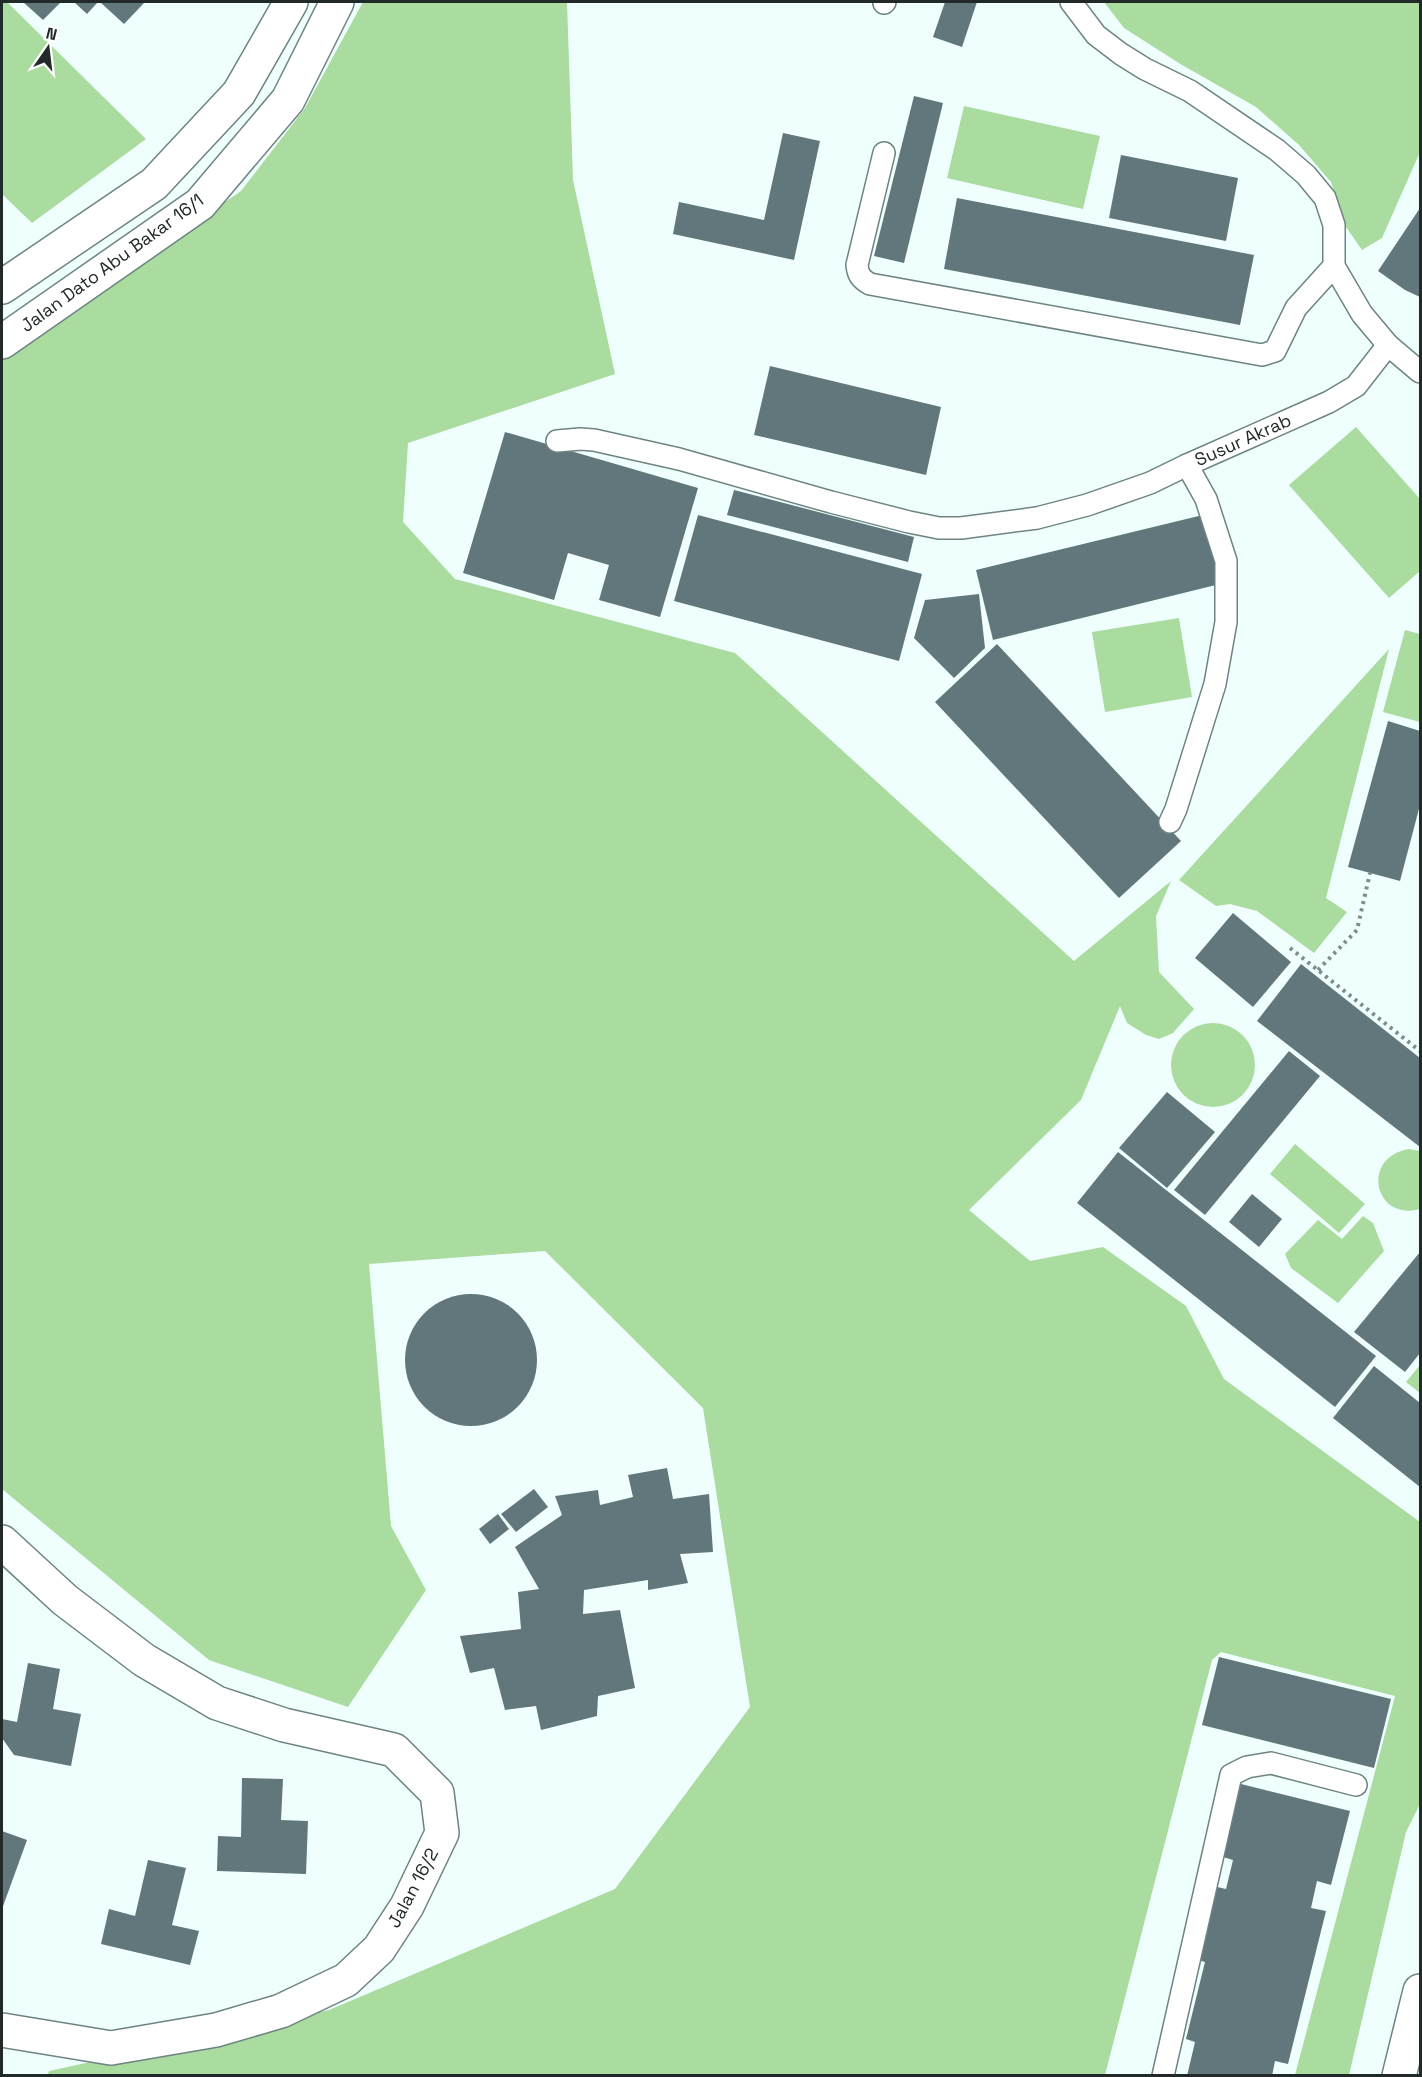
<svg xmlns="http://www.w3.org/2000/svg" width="1422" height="2077" font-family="'Space Grotesk',sans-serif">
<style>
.green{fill:#aadb9f}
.building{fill:#61777c}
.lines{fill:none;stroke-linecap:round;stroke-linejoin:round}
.service-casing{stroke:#6d8482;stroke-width:24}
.minor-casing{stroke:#6d8482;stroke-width:36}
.secondary-casing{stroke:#6d8482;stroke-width:36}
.path{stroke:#808c8b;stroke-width:4;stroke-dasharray:3 4.5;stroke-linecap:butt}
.service{stroke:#fff;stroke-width:21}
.minor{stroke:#fff;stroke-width:33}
.secondary{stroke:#fff;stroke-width:33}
.labels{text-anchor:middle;stroke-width:6;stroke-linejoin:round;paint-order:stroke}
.street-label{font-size:18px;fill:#212a29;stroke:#fff}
</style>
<rect width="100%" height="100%" fill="#effffd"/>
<g class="green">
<path d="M2 2H7L146 139 32 223 2 194Z"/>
<path d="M363 2H567L573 180 615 374 408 443 403 522 455 579 735 653 1074 961 1171 881 1156 916 1159 972 1194 1009 1173 1033 1159 1039 1146 1035 1127 1023 1120 1006 1081 1100 969 1210 1030 1261 1103 1247 1186 1306 1224 1379 1420 1522V1804L1406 1832 1349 2075H1295L1395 1696 1221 1652 1212 1660 1105 2075H48L49 2071 329 2010 615 1889 750 1707 703 1408 545 1251 369 1264 391 1526 426 1590 348 1707 209 1660 2 1489V355L241 191 305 108Z"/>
<path d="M1104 2H1420V152L1382 238 1362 250 1346 227 1331 182 1299 145 1256 107 1182 65 1124 28Z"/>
<path d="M964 106 1100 136 1083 209 947 178Z"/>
<path d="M1356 427 1420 499V571L1389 598 1289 485Z"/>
<path d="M1179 618 1192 697 1105 712 1092 632Z"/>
<path d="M1405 630 1420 634V722L1383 712Z"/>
<path d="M1389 649 1326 898 1347 912 1314 953 1257 911 1230 904 1216 906 1179 880Z"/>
<circle cx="1213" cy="1065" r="42"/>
<path d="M1295 1144 1365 1204 1339 1233 1270 1174Z"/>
<path d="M1409 1149 1420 1151V1209C1374 1222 1360 1157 1409 1149Z"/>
<path d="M1363 1216 1373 1223 1384 1251 1338 1303 1291 1268 1285 1254 1318 1220 1342 1239Z"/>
<path d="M1420 1365V1393L1406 1382Z"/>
</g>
<g class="building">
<path d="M23 2H61L43 20Z"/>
<path d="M74 2H98L87 14Z"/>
<path d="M100 2H145L124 24Z"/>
<path d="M945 2H977L962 47 933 37Z"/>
<path d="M914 96 943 103 904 263 874 256Z"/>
<path d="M783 133 820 141 794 260 673 234 679 202 764 220Z"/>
<path d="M1121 155 1238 178 1226 241 1109 218Z"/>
<path d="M957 198 1254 255 1240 325 944 269Z"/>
<path d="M1420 208V297L1405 290 1378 271Z"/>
<path d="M770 366 941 407 926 475 754 435Z"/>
<path d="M505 432 698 488 660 617 599 600 609 565 568 553 554 600 463 573Z"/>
<path d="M734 490 914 537 908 562 727 515Z"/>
<path d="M1207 514 1224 583 993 640 976 570Z"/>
<path d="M698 515 922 574 899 661 674 601Z"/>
<path d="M979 594 985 648 954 678 914 638 925 600Z"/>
<path d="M997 644 1181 841 1119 898 935 702Z"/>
<path d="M1388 721 1420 731V805L1400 881 1348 867Z"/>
<path d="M1233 913 1291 962 1253 1007 1195 958Z"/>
<path d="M1301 964 1420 1058V1147L1257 1021Z"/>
<path d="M1289 1051 1320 1076 1205 1215 1174 1190Z"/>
<path d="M1167 1092 1215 1132 1167 1188 1119 1148Z"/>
<path d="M1118 1152 1376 1356 1335 1407 1077 1203Z"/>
<path d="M1252 1194 1282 1219 1259 1247 1229 1222Z"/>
<path d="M1420 1252V1353L1405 1372 1354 1332Z"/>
<circle cx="471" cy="1360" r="66"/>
<path d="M1374 1366 1420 1403V1487L1333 1418Z"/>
<path d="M667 1468 673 1499 709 1494 713 1552 680 1554 688 1583 648 1590V1580L584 1590 583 1614 620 1610 635 1688 598 1696 597 1716 541 1730 536 1706 505 1710 494 1668 470 1673 460 1636 521 1629 518 1592 539 1589 515 1547 562 1515 555 1496 598 1490 600 1505 633 1497 628 1475Z"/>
<path d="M534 1489 548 1507 516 1532 501 1514Z"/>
<path d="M498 1514 509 1529 490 1544 479 1529Z"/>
<path d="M1219 1657 1391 1699 1374 1768 1202 1725Z"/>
<path d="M28 1663 60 1669 53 1709 81 1714 71 1766 14 1755 2 1738V1719L17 1722Z"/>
<path d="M242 1778 283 1779 281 1820 308 1821 306 1874 217 1871 218 1836 241 1837Z"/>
<path d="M1241 1784 1350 1811 1331 1885 1317 1881 1311 1908 1326 1911 1288 2064 1275 2061 1272 2076H1187L1195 2042 1186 2039 1205 1962 1195 1959 1213 1886 1226 1889 1233 1860 1223 1857Z"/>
<path d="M2 1831 27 1840 2 1909Z"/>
<path d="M148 1860 186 1868 172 1925 199 1931 190 1965 101 1944 109 1909 135 1916Z"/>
</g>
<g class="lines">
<defs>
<g id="service">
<path d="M1071 2 1096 35 1121 54 1145 69 1190 91 1277 150 1306 175 1325 198 1334 225V266L1362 314 1388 345"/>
<path d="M884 3 885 2"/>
<path d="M884 153 857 265C858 275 861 279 870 284L1262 355 1275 351 1296 308 1334 266"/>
<path d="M557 441 580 439 594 440 679 459 831 502 909 522 939 528H961L1037 518 1087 505 1150 483 1187 465"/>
<path d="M1170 822 1176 809 1215 684 1226 622V561L1206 499 1187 465 1329 402 1356 386 1388 345 1420 372"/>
<path d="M1163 2076 1231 1775 1247 1767 1271 1763 1356 1785"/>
</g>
<g id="minor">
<path d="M2 1542 65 1600 144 1660 217 1703 284 1725 394 1750 437 1793 442 1833 407 1906 379 1949 346 1980 281 2011 216 2030 111 2048 2 2030"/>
<path d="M1399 2076 1420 1991"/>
</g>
<g id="secondary">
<path d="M2 287 154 184 239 93 291 2"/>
<path d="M2 342 200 204 288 100 337 2"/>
</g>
</defs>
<use href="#service" class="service-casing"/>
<use href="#minor" class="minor-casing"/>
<use href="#secondary" class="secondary-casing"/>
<g class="path">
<path d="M1290 948 1420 1051"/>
<path d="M1318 970 1357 930 1370 873"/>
</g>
<use href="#service" class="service"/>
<use href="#minor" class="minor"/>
<use href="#secondary" class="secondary"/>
</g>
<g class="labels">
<g class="street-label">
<text transform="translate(112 263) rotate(-36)" y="6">Jalan Dato Abu Bakar 16/1</text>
<text transform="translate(1243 440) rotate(-24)" y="6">Susur Akrab</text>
<text transform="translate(413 1888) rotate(-62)" y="6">Jalan 16/2</text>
</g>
</g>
<rect width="1422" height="2077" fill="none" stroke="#212a29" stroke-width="6"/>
<g transform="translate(48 48) rotate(14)" stroke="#ffffff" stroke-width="4.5" paint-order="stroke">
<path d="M0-4.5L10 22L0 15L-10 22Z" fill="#212a29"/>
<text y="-9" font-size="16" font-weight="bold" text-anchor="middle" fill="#212a29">N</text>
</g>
</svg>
